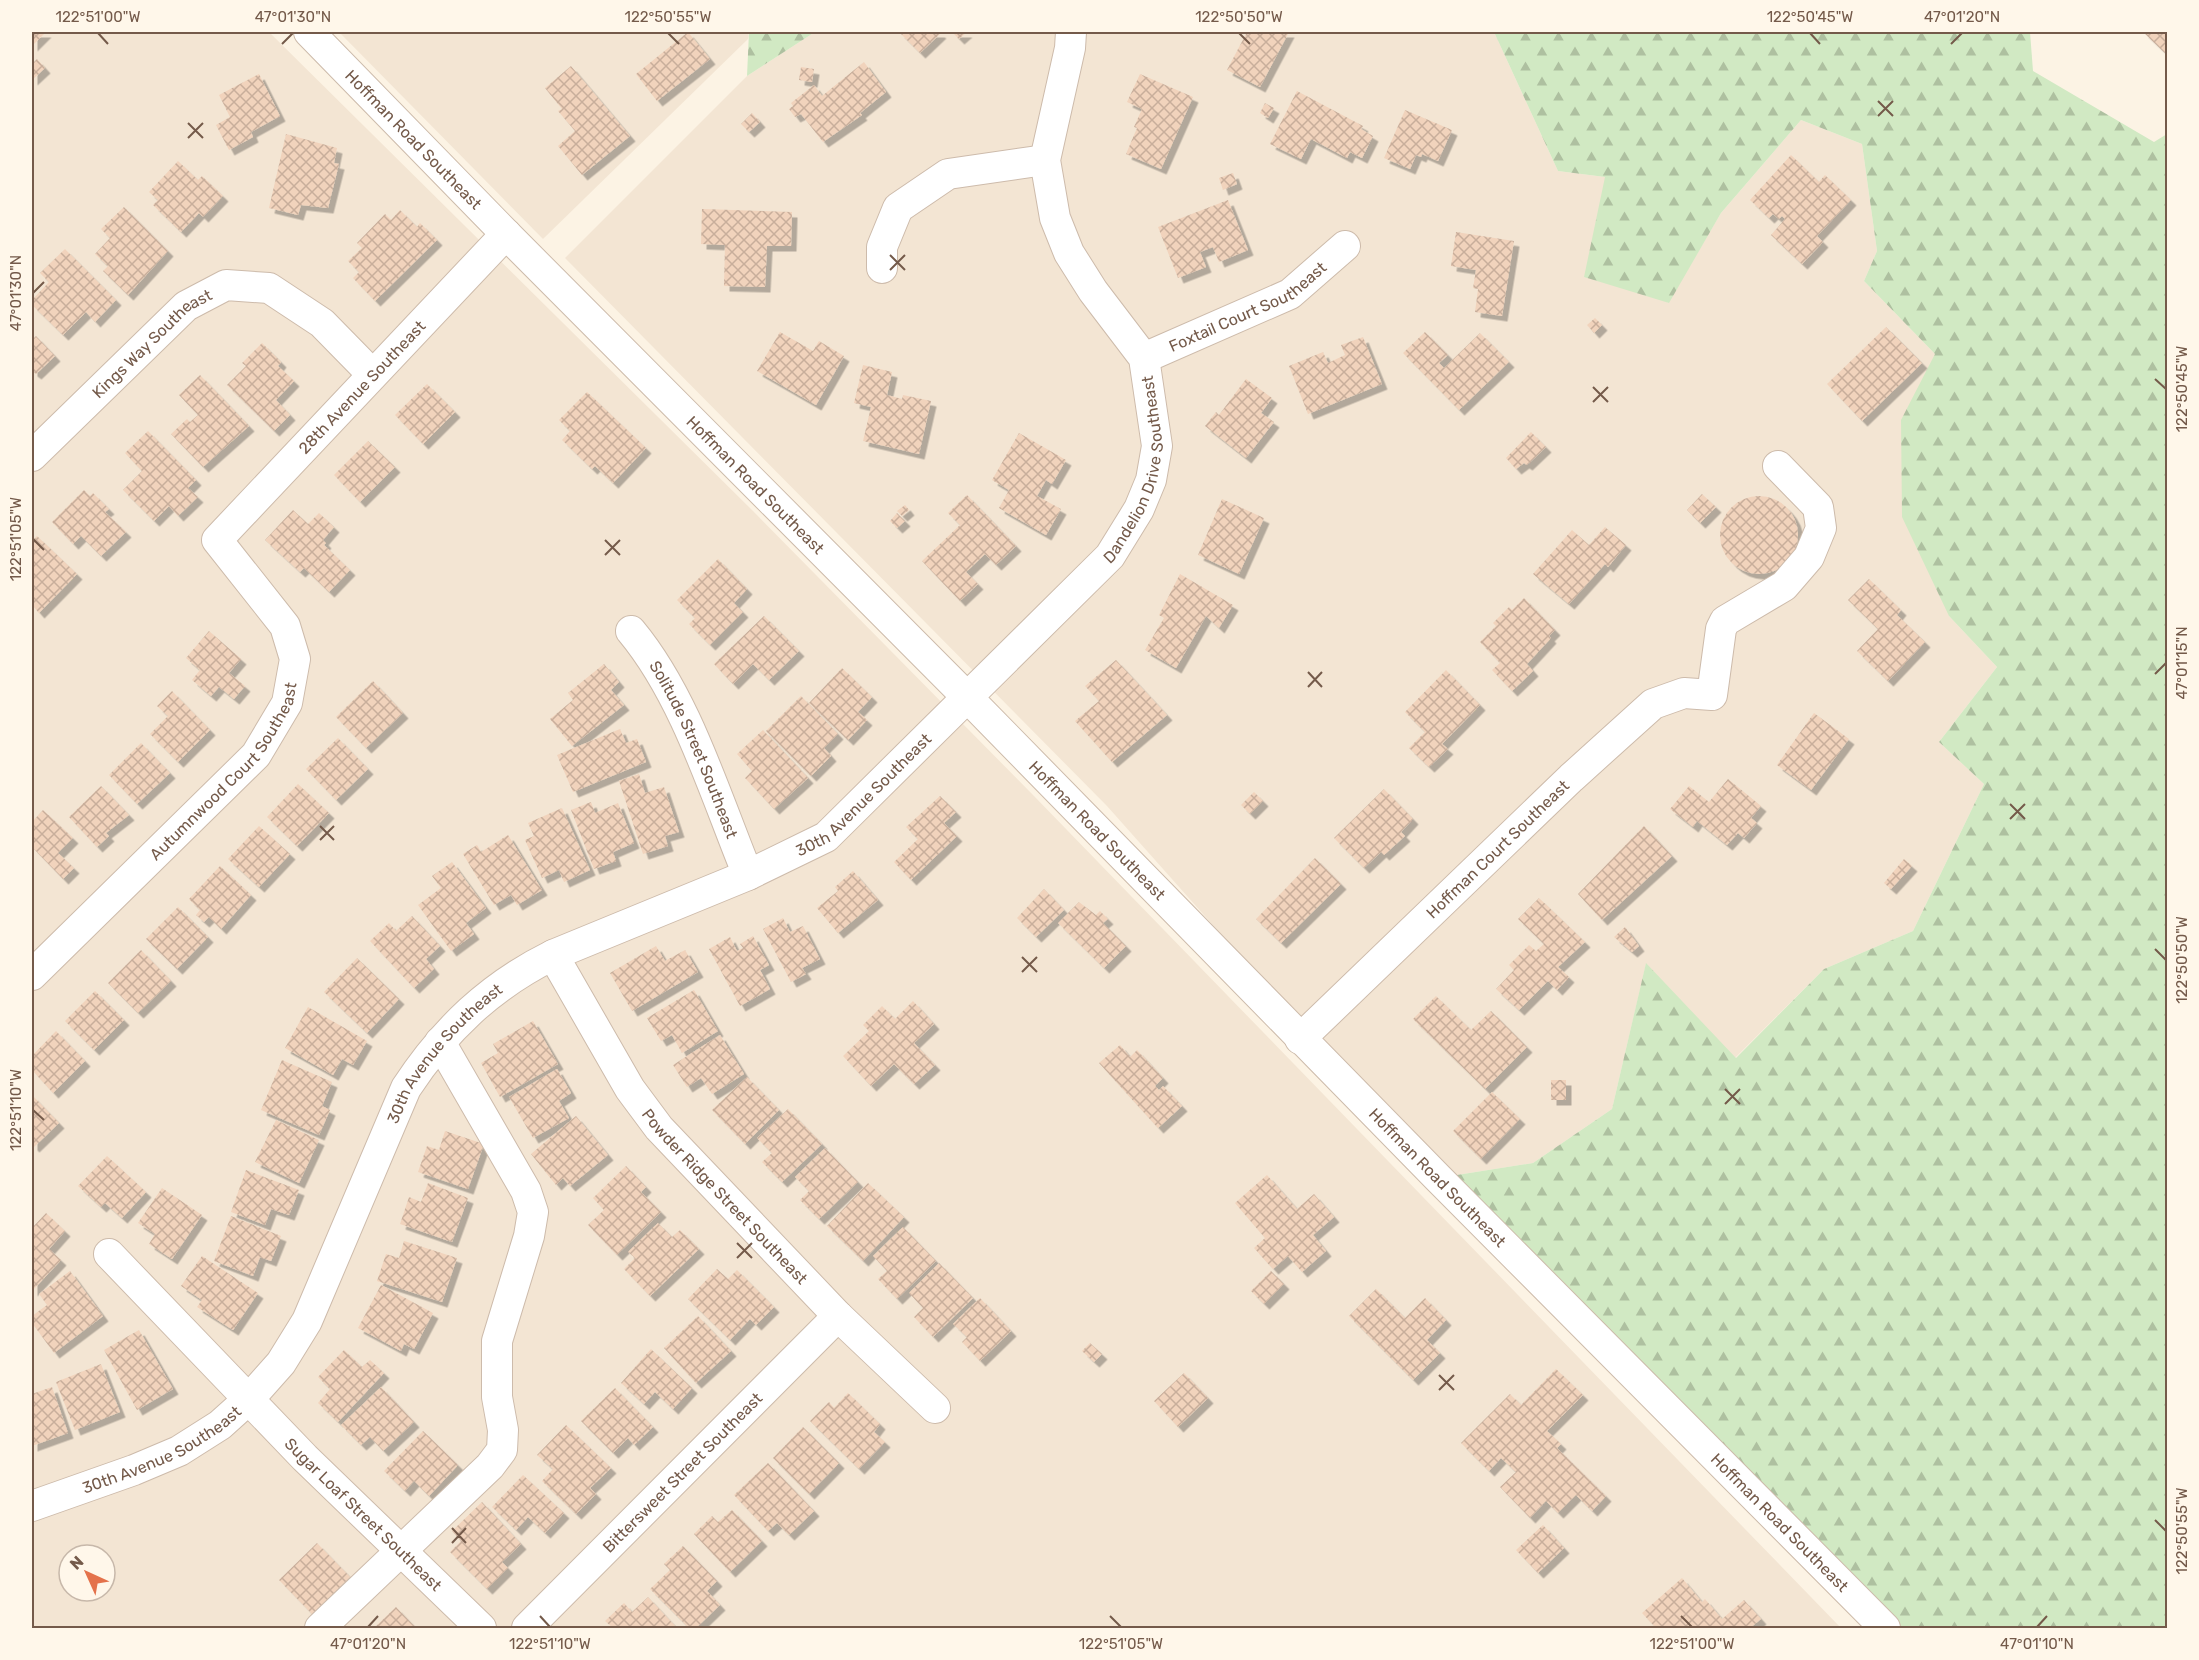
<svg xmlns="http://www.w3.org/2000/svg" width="2199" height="1660" font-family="Rubik,sans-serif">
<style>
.residential{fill:#f3e5d3;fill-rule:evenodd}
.forest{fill:url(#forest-firs)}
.building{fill:url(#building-cross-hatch);filter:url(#shadow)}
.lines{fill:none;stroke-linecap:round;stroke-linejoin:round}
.minor-casing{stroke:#cdbbab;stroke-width:32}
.minor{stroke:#fff;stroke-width:30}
.ticks{fill:none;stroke:#745a4a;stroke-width:2}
.labels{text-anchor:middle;stroke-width:4.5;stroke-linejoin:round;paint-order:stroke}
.street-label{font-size:16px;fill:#745a4a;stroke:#fff7ea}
.neatline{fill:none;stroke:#745a4a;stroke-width:2}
.ticks-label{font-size:15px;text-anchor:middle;fill:#745a4a}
</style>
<defs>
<pattern id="forest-firs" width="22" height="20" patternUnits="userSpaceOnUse" patternTransform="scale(1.5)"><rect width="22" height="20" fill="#d1e9c3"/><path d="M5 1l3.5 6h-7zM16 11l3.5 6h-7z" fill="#aec0a0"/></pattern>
<pattern id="building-cross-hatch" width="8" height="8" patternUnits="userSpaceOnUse" patternTransform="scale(1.5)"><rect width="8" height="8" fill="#f1d3bc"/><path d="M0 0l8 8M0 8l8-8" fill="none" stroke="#c8ae9b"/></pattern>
<filter id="shadow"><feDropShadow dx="5.5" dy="5.5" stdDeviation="0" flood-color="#0004"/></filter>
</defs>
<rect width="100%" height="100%" fill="#fcf3e4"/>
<g class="residential">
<path d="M32 32H269L753 511 1034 796 1841 1628H32ZM69 1555H105V1591H69Z"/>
<path d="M339 32H749L748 39 543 239Z"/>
<path d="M815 32H1494L1558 171 1605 177 1668 303 1721 213 1801 120 1862 144 1877 251 1864 281 1935 354 1949 616 1997 667 1939 742 1984 784 1913 931 1824 969 1735 1058 1646 964 1612 1109 1533 1163 1438 1178 1107 806 565 258 747 76Z"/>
</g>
<g class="forest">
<path d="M749 32H815L747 76Z"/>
<path d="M1494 32H2030L2033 71 2154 142 2167 134V1628H1885L1438 1178 1533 1163 1612 1109 1646 963 1736 1058 1824 969 1913 931 1984 784 1939 742 1997 667 1949 616 1902 517 1901 420 1935 354 1864 281 1877 251 1862 144 1801 120 1721 213 1669 303 1584 277 1605 177 1558 171Z"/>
</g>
<g class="building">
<path d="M32 32H46L32 46Z"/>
<path d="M688 32 710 59 657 101 636 74Z"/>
<path d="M899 32H939L941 33 920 53Z"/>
<path d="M952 32H967L959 39Z"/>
<path d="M1247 32H1289L1260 87 1227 70Z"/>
<path d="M2143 32H2168V56Z"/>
<path d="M37 59 45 68 32 80V64Z"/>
<path d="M864 62 886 92 860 113 862 115 823 142 801 114 795 117 789 109 793 106 791 103 814 85 822 96Z"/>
<path d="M571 66 630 136 582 175 558 146 575 131 558 111 562 109 545 88Z"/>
<path d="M801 67 814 69 812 82 799 80Z"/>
<path d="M259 74 280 116 251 132 253 137 229 150 216 125 230 117 219 95Z"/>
<path d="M1140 74 1193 97 1161 169 1126 154 1137 128 1134 127 1142 109 1127 102Z"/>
<path d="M1297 91 1363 126 1361 129 1373 136 1362 158 1350 152 1347 158 1311 139 1301 159 1270 144Z"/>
<path d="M1265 103 1274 108 1268 118 1260 113Z"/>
<path d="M1405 110 1452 130 1438 161 1422 154 1421 157 1416 155 1410 169 1384 158Z"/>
<path d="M752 113 760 122 749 132 741 124Z"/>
<path d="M286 134 337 148 334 163 339 164 328 208 301 205 298 215 269 208Z"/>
<path d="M1791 155 1819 182 1825 175 1851 200 1817 236 1823 242 1802 264 1771 235 1785 219 1782 216 1779 219 1773 214 1769 218 1750 200Z"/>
<path d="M178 161 198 180 202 176 223 196 203 217 199 213 181 232 153 205 158 200 149 192Z"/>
<path d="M1233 173 1237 184 1223 190 1219 178Z"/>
<path d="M1228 200 1248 250 1219 262 1213 247 1200 252 1206 267 1178 278 1158 227Z"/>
<path d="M124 207 168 251 128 295 103 271 108 266 95 254 110 238 101 229Z"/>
<path d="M702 209 792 212 791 246H767L765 287 724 286 725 245 701 244Z"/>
<path d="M400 210 417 227 420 223 437 240 375 301 353 278 359 272 348 261 362 248 357 243 385 214 391 220Z"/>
<path d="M1456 232 1514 241 1502 316 1475 312 1478 289 1473 288 1476 270 1451 266Z"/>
<path d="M65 249 116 300 95 322 86 312 63 335 32 305V300L49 282 40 273Z"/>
<path d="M1595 318 1602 325 1594 333 1587 325Z"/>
<path d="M1886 327 1922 363 1862 421 1827 384Z"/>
<path d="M780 332 813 351 819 341 844 356 816 405 757 371Z"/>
<path d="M1425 332 1448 355 1439 363 1444 368 1480 333 1509 362 1459 410 1403 353Z"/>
<path d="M36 336 55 356 36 374 32 371V340Z"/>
<path d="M1363 337 1382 384 1308 414 1289 366 1323 352 1328 363 1345 355 1341 345Z"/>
<path d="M262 343 281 362 278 366 294 381 276 400 290 415 274 431 227 385 246 366 242 363Z"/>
<path d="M863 365 892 372 887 395 902 399 903 395 931 401 919 454 863 441 871 407 854 403Z"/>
<path d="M200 375 249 426 203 467 171 434 187 419 190 422 198 415 179 395Z"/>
<path d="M1246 379 1272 398 1261 413 1274 422 1246 458 1205 426 1216 412 1219 415Z"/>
<path d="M427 384 455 412 423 444 395 415Z"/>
<path d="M587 392 646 448 613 483 595 466 592 469 562 440 570 431 559 420Z"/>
<path d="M148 431 196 480 188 488 198 497 178 516 169 506 154 521 123 490 142 471 125 453Z"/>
<path d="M1531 432 1546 447 1527 465 1524 463 1516 469 1506 458Z"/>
<path d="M1019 433 1066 460 1052 484 1046 480 1037 496 1061 509 1046 535 999 508 1009 490 992 480Z"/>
<path d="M368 441 395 467 360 502 334 475Z"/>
<path d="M84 490 90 496 93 493 109 509 105 512 126 532 101 556 81 536 73 544 52 522Z"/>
<path d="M1702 494 1716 507 1700 523 1687 510Z"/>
<path d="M967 495 1016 546 996 565 985 554 966 572 978 584 960 601 922 561 960 525 948 513Z"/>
<circle cx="1759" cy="535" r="39"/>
<path d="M1222 499 1264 518 1239 574 1198 555Z"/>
<path d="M905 505 909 510 902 516 897 511Z"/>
<path d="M293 510 308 524 319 513 334 527 323 540 326 543 324 545 350 570 329 592 304 568 300 572 265 540Z"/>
<path d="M897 513 905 521 897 528 890 521Z"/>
<path d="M1605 527 1626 545 1608 567 1605 564 1569 604 1533 574 1572 530 1589 545Z"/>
<path d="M37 536 77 574 39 613 32 605V541Z"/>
<path d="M718 559 747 589 734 603 743 612 710 645 689 624 695 618 677 600Z"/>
<path d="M1180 574 1233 605 1219 628 1206 616 1176 668 1145 650 1164 618 1159 615Z"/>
<path d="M1869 579 1901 610 1897 615 1925 642 1888 681 1857 651 1878 629 1848 600Z"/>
<path d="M1524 598 1555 630 1549 636 1551 638 1527 664 1533 671 1512 691 1492 670 1500 663 1480 642 1496 626 1493 623 1509 607 1512 610Z"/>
<path d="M764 616 799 651 769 680 753 664 733 684 714 664Z"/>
<path d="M209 631 241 659 229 673 245 686 234 699 219 687 211 696 192 680 200 670 186 658Z"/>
<path d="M1116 660 1167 715 1112 762 1075 721 1099 701 1085 686Z"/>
<path d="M604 664 619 682 611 690 624 705 572 746 550 719 573 700 568 693Z"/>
<path d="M842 668 872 697 858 712 867 720 848 740 809 703Z"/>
<path d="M1446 670 1480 705 1442 744 1448 749 1429 767 1409 748 1425 732 1405 712Z"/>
<path d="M373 681 403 713 366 748 336 717Z"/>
<path d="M172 691 210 730 178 762 150 734 168 716 157 706Z"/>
<path d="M801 696 838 734 824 748 831 756 811 776 766 731Z"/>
<path d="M1814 713 1849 739 1811 790 1777 765Z"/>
<path d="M620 729 626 743 637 739 646 762 573 792 557 755Z"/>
<path d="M763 730 808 778 774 809 745 778 752 771 737 754Z"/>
<path d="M338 738 368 769 336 800 306 769Z"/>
<path d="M141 743 170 773 137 804 109 775Z"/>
<path d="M639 774 645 793 664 787 679 832 665 836 668 846 643 854 619 781Z"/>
<path d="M1728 779 1761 806 1751 818 1757 823 1744 838 1738 833 1727 845 1697 821 1693 827 1670 809 1689 786 1709 802Z"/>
<path d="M298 784 329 813 297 846 267 817Z"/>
<path d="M101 786 129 815 106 833 109 836 97 847 69 817Z"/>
<path d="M1384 789 1413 819 1401 832 1405 836 1384 855 1381 852 1364 868 1334 838Z"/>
<path d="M1254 792 1263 801 1250 814 1241 805Z"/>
<path d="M940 796 956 812 944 823 957 836 911 880 894 862 918 839 906 827Z"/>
<path d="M591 802 595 813 618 803 634 843 613 852 616 861 594 869 571 810Z"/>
<path d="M562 808 590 870 564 882 559 870 542 878 525 840 534 836 528 823Z"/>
<path d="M43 810 73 838 58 853 74 868 63 879 32 847V822Z"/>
<path d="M259 826 290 854 259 887 228 859Z"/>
<path d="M1644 826 1672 856 1602 920 1578 894Z"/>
<path d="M508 835 542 890 517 905 511 895 494 905 463 854 477 845 481 852Z"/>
<path d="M1315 858 1341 884 1281 943 1256 919Z"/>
<path d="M1904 859 1912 866 1891 889 1884 883Z"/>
<path d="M452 862 486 908 466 923 474 934 451 951 418 905 441 888 432 876Z"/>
<path d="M220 866 251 895 221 929 209 917 204 922 196 915 200 910 189 899Z"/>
<path d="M853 871 878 900 838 933 817 908 838 891 835 887Z"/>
<path d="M1044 889 1064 910 1036 937 1017 918Z"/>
<path d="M1539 898 1585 942 1558 967 1569 977 1557 990 1548 981 1519 1010 1496 989 1514 970 1509 965 1529 945 1536 951 1544 944 1518 919Z"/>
<path d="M1079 902 1096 915 1100 911 1108 919 1103 923 1126 946 1104 968 1058 923Z"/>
<path d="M178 907 208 937 177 969 146 939Z"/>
<path d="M412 916 440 946 426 959 434 969 414 988 370 941 389 923 396 931Z"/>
<path d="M783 918 790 932 803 926 820 959 802 968 806 974 791 982 763 929Z"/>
<path d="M1625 927 1639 946 1632 952 1614 937Z"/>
<path d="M753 936 769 965 760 970 770 989 740 1006 709 949 730 937 737 951 743 948 740 944Z"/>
<path d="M656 946 665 961 685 950 698 972 632 1011 610 973Z"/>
<path d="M141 950 171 981 138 1013 108 983Z"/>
<path d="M357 958 399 999 367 1033 324 992Z"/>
<path d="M694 990 718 1031 682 1053 672 1035 661 1041 647 1018Z"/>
<path d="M95 991 124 1020 94 1050 65 1021Z"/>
<path d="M1436 996 1471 1030 1491 1011 1527 1047 1485 1089 1413 1019Z"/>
<path d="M913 1001 934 1024 914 1043 935 1065 914 1084 894 1064 871 1086 843 1056 869 1031 863 1025 882 1006 895 1019Z"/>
<path d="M308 1007 367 1041 353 1065 342 1059 333 1075 285 1048Z"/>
<path d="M533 1021 558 1064 500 1097 481 1063 498 1053 493 1044Z"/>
<path d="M56 1031 85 1061 53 1093 32 1070V1056Z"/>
<path d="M720 1035 744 1074 712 1094 701 1078 687 1087 673 1065Z"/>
<path d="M1120 1045 1130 1057 1137 1050 1163 1078 1155 1086 1159 1090 1163 1086 1182 1106 1158 1128 1099 1063Z"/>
<path d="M282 1060 332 1082 322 1106 330 1110 319 1135 261 1110Z"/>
<path d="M557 1069 571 1093 559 1101 569 1118 533 1138 509 1097Z"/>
<path d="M747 1077 779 1110 745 1144 712 1110Z"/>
<rect x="1551" y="1080" width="15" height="20"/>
<path d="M1492 1092 1520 1119 1481 1159 1453 1131Z"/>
<path d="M32 1095 59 1123 34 1147 32 1145Z"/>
<path d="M788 1109 822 1144 782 1182 762 1162 772 1153 757 1138Z"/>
<path d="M576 1116 608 1155 570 1186 563 1178 556 1185 531 1154Z"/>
<path d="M276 1120 319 1140 299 1183 255 1162Z"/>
<path d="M445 1131 484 1144 468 1189 418 1172 427 1146 439 1150Z"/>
<path d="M825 1148 858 1182 819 1219 800 1200 809 1191 795 1177Z"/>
<path d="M107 1156 146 1192 122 1218 105 1203 101 1207 78 1186Z"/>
<path d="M626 1166 646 1187 641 1192 661 1212 617 1255 588 1225 604 1210 593 1198Z"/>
<path d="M246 1170 299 1190 289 1215 271 1209 265 1225 231 1212Z"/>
<path d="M1267 1175 1297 1209 1314 1194 1334 1217 1313 1235 1326 1251 1302 1272 1288 1256 1273 1269 1254 1248 1265 1238 1235 1203Z"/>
<path d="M428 1183 468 1198 452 1242 400 1224 409 1197 421 1202Z"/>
<path d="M868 1183 904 1217 863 1261 827 1226Z"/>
<path d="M162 1188 202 1215 172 1259 149 1244 155 1234 138 1223Z"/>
<path d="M46 1213 65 1231 49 1249 61 1260 32 1291V1228Z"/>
<path d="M231 1216 281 1236 271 1261 260 1257 253 1276 214 1261Z"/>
<path d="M658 1223 672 1237 680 1230 699 1249 650 1296 624 1269 635 1258 628 1252Z"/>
<path d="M903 1227 936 1261 897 1299 878 1279 887 1271 873 1256Z"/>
<path d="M404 1241 457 1258 442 1302 377 1281 386 1254 399 1258Z"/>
<path d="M202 1256 258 1293 233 1330 197 1307 202 1300 181 1286Z"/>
<path d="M939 1263 973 1298 933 1337 914 1317 923 1308 909 1293Z"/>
<path d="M717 1269 728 1279 737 1270 774 1307 756 1325 750 1319 730 1340 688 1299Z"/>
<path d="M70 1271 103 1316 54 1353 32 1323V1316L47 1305 39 1294Z"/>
<path d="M1271 1271 1284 1284 1264 1304 1251 1291Z"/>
<path d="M381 1285 433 1313 414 1349 404 1344 401 1351 358 1328Z"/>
<path d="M1376 1289 1405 1318 1425 1298 1446 1320 1427 1340 1440 1353 1413 1380 1349 1316Z"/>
<path d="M980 1298 1011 1331 980 1361 962 1342 967 1337 953 1324Z"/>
<path d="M698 1316 731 1351 696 1383 664 1348Z"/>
<path d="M139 1330 173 1389 137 1410 104 1350Z"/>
<path d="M1090 1343 1102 1354 1094 1362 1082 1351Z"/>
<path d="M651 1349 692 1388 673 1409 655 1392 644 1404 621 1383Z"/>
<path d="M344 1350 362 1367 370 1360 384 1373 338 1422 318 1403 330 1389 318 1377Z"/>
<path d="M101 1364 120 1412 75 1430 56 1382Z"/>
<path d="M1556 1369 1583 1395 1547 1431 1561 1444 1557 1448 1606 1496 1592 1511 1576 1495 1558 1513 1546 1501 1530 1518 1500 1487 1516 1472 1501 1458 1489 1471 1461 1443 1510 1394 1521 1405Z"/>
<path d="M1184 1373 1208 1398 1178 1427 1154 1401Z"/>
<path d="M52 1387 68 1433 32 1446V1394Z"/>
<path d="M381 1387 414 1422 383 1451 370 1437 361 1445 341 1425Z"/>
<path d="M615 1388 653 1427 634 1445 628 1438 613 1453 581 1421Z"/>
<path d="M848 1393 880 1424 874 1432 885 1442 859 1469 810 1421 829 1402 834 1408Z"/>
<path d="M566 1425 611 1468 590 1488 596 1494 576 1514 542 1481 553 1469 537 1455Z"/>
<path d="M803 1427 839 1463 809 1494 773 1458Z"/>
<path d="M423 1431 458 1465 429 1496 414 1481 405 1491 384 1471Z"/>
<path d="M768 1463 814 1511 789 1535 777 1523 768 1531 734 1495Z"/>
<path d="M523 1475 564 1513 545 1533 528 1517 516 1530 492 1507Z"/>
<path d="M482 1502 521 1544 502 1562 508 1568 487 1589 450 1552 461 1541 452 1531Z"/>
<path d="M732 1510 762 1541 730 1572 694 1534 712 1516 718 1522Z"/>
<path d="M1543 1525 1564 1548 1538 1573 1516 1550Z"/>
<path d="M317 1543 350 1577 312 1614 279 1580Z"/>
<path d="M683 1546 717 1581 707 1591 720 1605 696 1628H689L650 1589 670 1570 664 1564Z"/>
<path d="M1682 1578 1702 1602 1705 1599 1722 1619 1744 1600 1761 1619 1750 1628H1656L1642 1613Z"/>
<path d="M648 1597 676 1627 674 1628H613L605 1621 624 1603 632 1612Z"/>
<path d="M396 1607 416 1628H374Z"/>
</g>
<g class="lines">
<defs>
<g id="minor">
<path id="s1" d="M309 32 506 234 968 698 1438 1178 1885 1628"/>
<path d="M882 268V247L898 208 948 174 1045 160"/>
<path id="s2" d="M1144 358 1290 294 1345 246"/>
<path id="s3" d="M32 456 186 306 226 285 269 288 322 323 372 374"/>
<path id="s4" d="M631 631C686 697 715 795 748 875"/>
<path id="s5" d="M553 955 630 1089 659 1128 838 1316 935 1408"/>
<path id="s6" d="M32 975 256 755 287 703 295 659 285 626 217 540 506 234"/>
<path id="s7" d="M1300 1039 1571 778 1653 704 1684 693 1712 695 1721 629 1725 621 1784 586 1809 557 1821 528 1818 507 1778 466"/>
<path id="s8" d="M109 1254 305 1458 481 1628"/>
<path id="s9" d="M32 1506 134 1470 179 1451 220 1425 249 1399 281 1363 307 1321 406 1088C444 1030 490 986 553 955L748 875 826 837 1110 556 1139 509 1151 480 1157 446 1144 358 1093 291 1069 253 1055 218 1045 160 1070 48 1071 32"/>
<path d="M320 1628 490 1466 502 1450 503 1430 497 1397V1341L529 1236 533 1212 526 1191 440 1042"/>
<path id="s10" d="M527 1628 838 1316"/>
</g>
</defs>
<use href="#minor" class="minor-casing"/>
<use href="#minor" class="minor"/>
</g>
<path class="ticks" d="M98 33 108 44M668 33 679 44M1239 33 1250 44M1810 33 1820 44M282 44 293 33M1951 44 1962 33M1878 101 1893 116M1878 116 1893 101M188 123 203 138M188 138 203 123M890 255 905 270M890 270 905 255M33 293 44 282M2155 379 2166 389M1593 387 1608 402M1593 402 1608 387M33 539 44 550M605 540 620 555M605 555 620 540M1308 672 1322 687M2155 674 2166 663M1308 687 1322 672M2010 804 2025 819M2010 819 2025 804M320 826 334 840M320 840 334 826M2155 949 2166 960M1022 957 1037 972M1022 972 1037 957M1725 1089 1740 1104M1725 1104 1740 1089M33 1110 44 1120M737 1243 752 1258M737 1258 752 1243M1439 1375 1454 1390M1439 1390 1454 1375M2155 1520 2166 1531M452 1528 466 1543M452 1543 466 1528M540 1616 550 1627M1110 1616 1121 1627M1681 1616 1692 1627M368 1627 378 1616M2037 1627 2047 1616"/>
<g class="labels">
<g class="street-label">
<text dy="6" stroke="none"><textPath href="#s1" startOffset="150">Hoffman Road Southeast</textPath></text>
<text dy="6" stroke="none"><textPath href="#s2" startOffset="116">Foxtail Court Southeast</textPath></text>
<text dy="6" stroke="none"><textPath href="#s3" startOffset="165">Kings Way Southeast</textPath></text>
<text dy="6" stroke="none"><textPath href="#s6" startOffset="774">28th Avenue Southeast</textPath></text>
<text dy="6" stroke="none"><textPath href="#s9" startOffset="1586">Dandelion Drive Southeast</textPath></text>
<text dy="6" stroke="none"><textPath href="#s1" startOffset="636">Hoffman Road Southeast</textPath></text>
<text dy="6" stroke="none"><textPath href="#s4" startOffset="135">Solitude Street Southeast</textPath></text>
<text dy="6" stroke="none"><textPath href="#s6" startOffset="282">Autumnwood Court Southeast</textPath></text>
<text dy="6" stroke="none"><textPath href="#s9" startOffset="1149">30th Avenue Southeast</textPath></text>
<text dy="6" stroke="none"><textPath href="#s1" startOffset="1122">Hoffman Road Southeast</textPath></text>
<text dy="6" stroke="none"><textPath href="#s7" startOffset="274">Hoffman Court Southeast</textPath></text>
<text dy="6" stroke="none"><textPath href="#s9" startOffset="646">30th Avenue Southeast</textPath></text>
<text dy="6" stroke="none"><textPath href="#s1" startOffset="1608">Hoffman Road Southeast</textPath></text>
<text dy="6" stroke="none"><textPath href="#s5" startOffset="298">Powder Ridge Street Southeast</textPath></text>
<text dy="6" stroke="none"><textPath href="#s9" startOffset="142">30th Avenue Southeast</textPath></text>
<text dy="6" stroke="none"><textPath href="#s10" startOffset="220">Bittersweet Street Southeast</textPath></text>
<text dy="6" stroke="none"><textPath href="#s8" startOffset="364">Sugar Loaf Street Southeast</textPath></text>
<text dy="6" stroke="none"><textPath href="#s1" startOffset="2094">Hoffman Road Southeast</textPath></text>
</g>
</g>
<rect width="2199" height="1660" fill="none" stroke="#fff7ea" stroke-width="66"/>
<g transform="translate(87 1573) rotate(315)"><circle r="28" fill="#fff7ea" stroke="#c7b8aa" stroke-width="1.5"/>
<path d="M0-4.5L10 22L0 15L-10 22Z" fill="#e4724b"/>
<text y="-9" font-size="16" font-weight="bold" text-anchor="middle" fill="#745a4a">N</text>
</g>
<rect x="33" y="33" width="2133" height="1594" class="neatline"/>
<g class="ticks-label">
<text x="98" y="22">122°51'00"W</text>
<text x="293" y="22">47°01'30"N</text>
<text x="668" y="22">122°50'55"W</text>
<text x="1239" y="22">122°50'50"W</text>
<text x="1810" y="22">122°50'45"W</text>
<text x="1962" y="22">47°01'20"N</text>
<text transform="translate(16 293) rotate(-90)" y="5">47°01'30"N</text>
<text transform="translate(2182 389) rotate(-90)" y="5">122°50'45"W</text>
<text transform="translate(16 539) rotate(-90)" y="5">122°51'05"W</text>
<text transform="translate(2182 663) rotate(-90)" y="5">47°01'15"N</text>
<text transform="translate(2182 960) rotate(-90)" y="5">122°50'50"W</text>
<text transform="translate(16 1110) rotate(-90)" y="5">122°51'10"W</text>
<text transform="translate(2182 1531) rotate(-90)" y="5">122°50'55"W</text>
<text x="368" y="1649">47°01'20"N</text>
<text x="550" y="1649">122°51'10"W</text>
<text x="1121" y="1649">122°51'05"W</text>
<text x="1692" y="1649">122°51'00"W</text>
<text x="2037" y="1649">47°01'10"N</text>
</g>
</svg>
